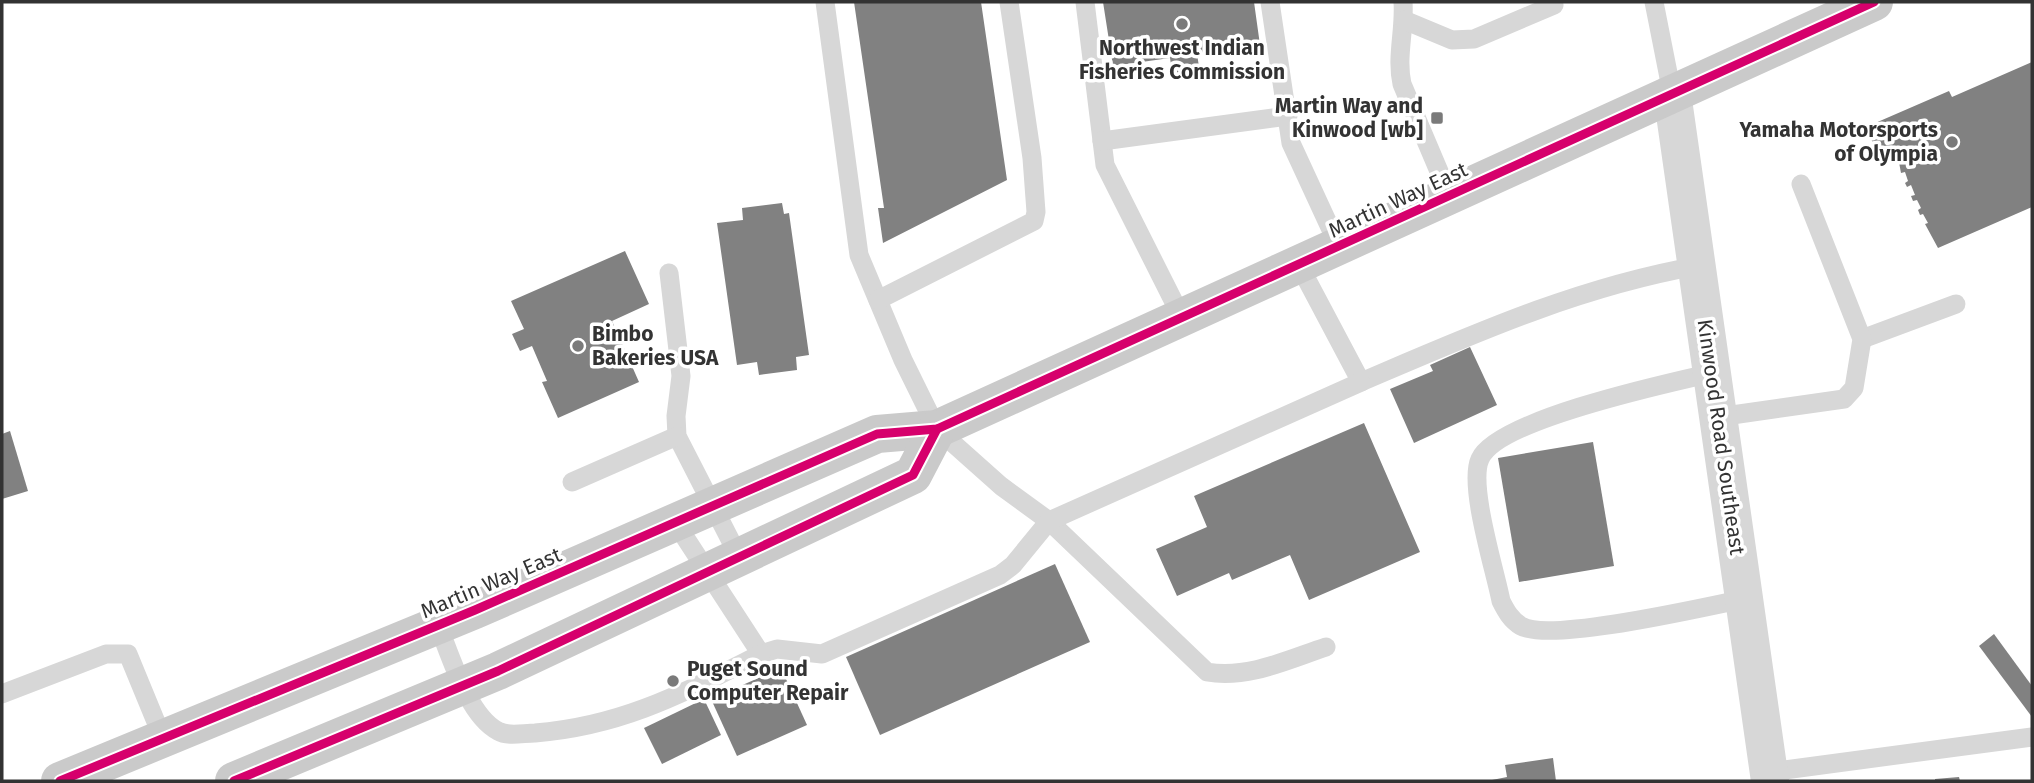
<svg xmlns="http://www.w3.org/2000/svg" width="2034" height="783" font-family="'Fira Sans',sans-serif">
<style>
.building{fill:#818181}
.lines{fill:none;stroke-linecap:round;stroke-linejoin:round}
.service{stroke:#d7d7d7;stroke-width:19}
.tertiary{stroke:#d7d7d7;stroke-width:38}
.primary{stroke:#cacaca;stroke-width:38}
.cycleway-casing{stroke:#fff;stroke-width:13}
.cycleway{stroke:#d6006c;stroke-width:9}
.poi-dot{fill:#7a7a7a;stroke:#fff;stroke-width:2.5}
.labels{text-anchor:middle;stroke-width:7;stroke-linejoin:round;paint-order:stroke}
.poi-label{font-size:21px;font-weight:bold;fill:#333;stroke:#fff;text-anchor:end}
.street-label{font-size:21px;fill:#333;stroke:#fff}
</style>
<rect width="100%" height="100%" fill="#fff"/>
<g class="building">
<path d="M854 2H981L1007 180 883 243 878 208H884Z"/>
<path d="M1103 2H1254L1260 45 1197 54 1200 73 1173 78 1170 58 1113 66Z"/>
<path d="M2032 62V207L1938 248 1925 224 1928 223 1923 214 1920 215 1918 210 1921 208 1917 200 1913 201 1911 196 1915 195 1911 185 1907 187 1905 183 1908 181 1905 172 1901 173 1898 157 1882 164 1866 127 1949 91 1952 97Z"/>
<path d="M782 203 784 214 789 213 809 355 796 357 797 370 759 375 757 362 737 365 717 223 743 220 742 208Z"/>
<path d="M625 251 649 304 612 321 639 382 558 418 542 382 547 381 532 346 520 351 512 334 524 329 511 301Z"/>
<path d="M1470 347 1497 405 1414 443 1390 389 1433 371 1430 365Z"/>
<path d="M1364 423 1420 552 1309 600 1290 555 1232 580 1229 573 1177 596 1156 549 1207 527 1194 496Z"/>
<path d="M10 431 28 491 2 499V434Z"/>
<path d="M1593 442 1614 566 1519 582 1498 458Z"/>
<path d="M1055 564 1090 642 880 735 846 657Z"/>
<path d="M1994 634 2032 686V717L1979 646Z"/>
<path d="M781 668 807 725 737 756 711 699Z"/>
<path d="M704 699 721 735 662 764 644 728Z"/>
<path d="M1553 758 1556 781H1487L1507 777 1505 765Z"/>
<path d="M1959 777 1960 781H1935V779Z"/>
</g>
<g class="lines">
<g class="service">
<path d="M825 2 859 255 903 360 937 429 1001 486 1049 521 1207 672C1248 679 1287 660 1326 647"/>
<path d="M1085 2 1105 165 1182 318"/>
<path d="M1270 2 1291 143 1339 247"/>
<path d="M1403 2C1405 30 1396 57 1402 84L1449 195"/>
<path d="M1654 2 1672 93"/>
<path d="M1404 20 1452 40 1474 39 1554 5"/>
<path d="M1102 141 1288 116"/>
<path d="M1299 265 1361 382C1471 335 1578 287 1697 266"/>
<path d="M669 273 681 376 676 416 677 436 739 557"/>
<path d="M878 300 1034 221 1036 212 1032 158 1009 2"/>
<path d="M1862 339 1956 304"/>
<path d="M1712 373C1668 383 1497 420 1480 459 1468 485 1495 570 1501 601 1506 611 1511 620 1521 626 1550 643 1704 607 1744 599"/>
<path d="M1718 417 1844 399 1854 388 1862 339 1801 184"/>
<path d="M572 482 677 436"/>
<path d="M675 522 761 654 777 649 822 654 1000 575 1013 565 1049 521 1361 382"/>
<path d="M438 625C450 654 468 716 498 731 508 737 523 733 535 733 623 726 683 693 761 654"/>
<path d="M2 694 106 654H128L163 739"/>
<path d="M1769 772 2032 737"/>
</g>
<path class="tertiary" d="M1672 93 1770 781"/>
<g class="primary">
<path d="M60 781 475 610 877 434 937 429 1874 2"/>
<path d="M234 781 498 671 913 475 937 429"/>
</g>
<defs>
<g id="cycleway">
<path d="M60 781 475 610 877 434 937 429 1874 2"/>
<path d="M234 781 498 671 913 475 937 429"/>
</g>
</defs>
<use href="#cycleway" class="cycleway-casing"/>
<use href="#cycleway" class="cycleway"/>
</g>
<g class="poi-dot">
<circle cx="1182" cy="24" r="7"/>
<rect x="1430" y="111" width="14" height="14" rx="3.5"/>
<circle cx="1952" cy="142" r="7"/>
<circle cx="578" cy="346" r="7"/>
<circle cx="673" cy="681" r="7"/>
</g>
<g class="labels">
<g class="poi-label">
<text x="1182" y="55" text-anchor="middle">Northwest Indian<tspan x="1182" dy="24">Fisheries Commission</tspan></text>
<text x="1423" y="113">Martin Way and<tspan x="1423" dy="24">Kinwood [wb]</tspan></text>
<text x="1938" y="137">Yamaha Motorsports<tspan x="1938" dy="24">of Olympia</tspan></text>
<text x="592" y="341" text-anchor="start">Bimbo<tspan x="592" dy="24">Bakeries USA</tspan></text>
<text x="687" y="676" text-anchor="start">Puget Sound<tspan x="687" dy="24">Computer Repair</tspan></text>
</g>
<g class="street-label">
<text transform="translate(1398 200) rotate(-25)" y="7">Martin Way East</text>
<text transform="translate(1721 437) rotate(82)" y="7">Kinwood Road Southeast</text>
<text transform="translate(491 583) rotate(-23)" y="7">Martin Way East</text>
</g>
</g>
<rect width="2034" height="783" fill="none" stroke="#333333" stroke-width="7"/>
</svg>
